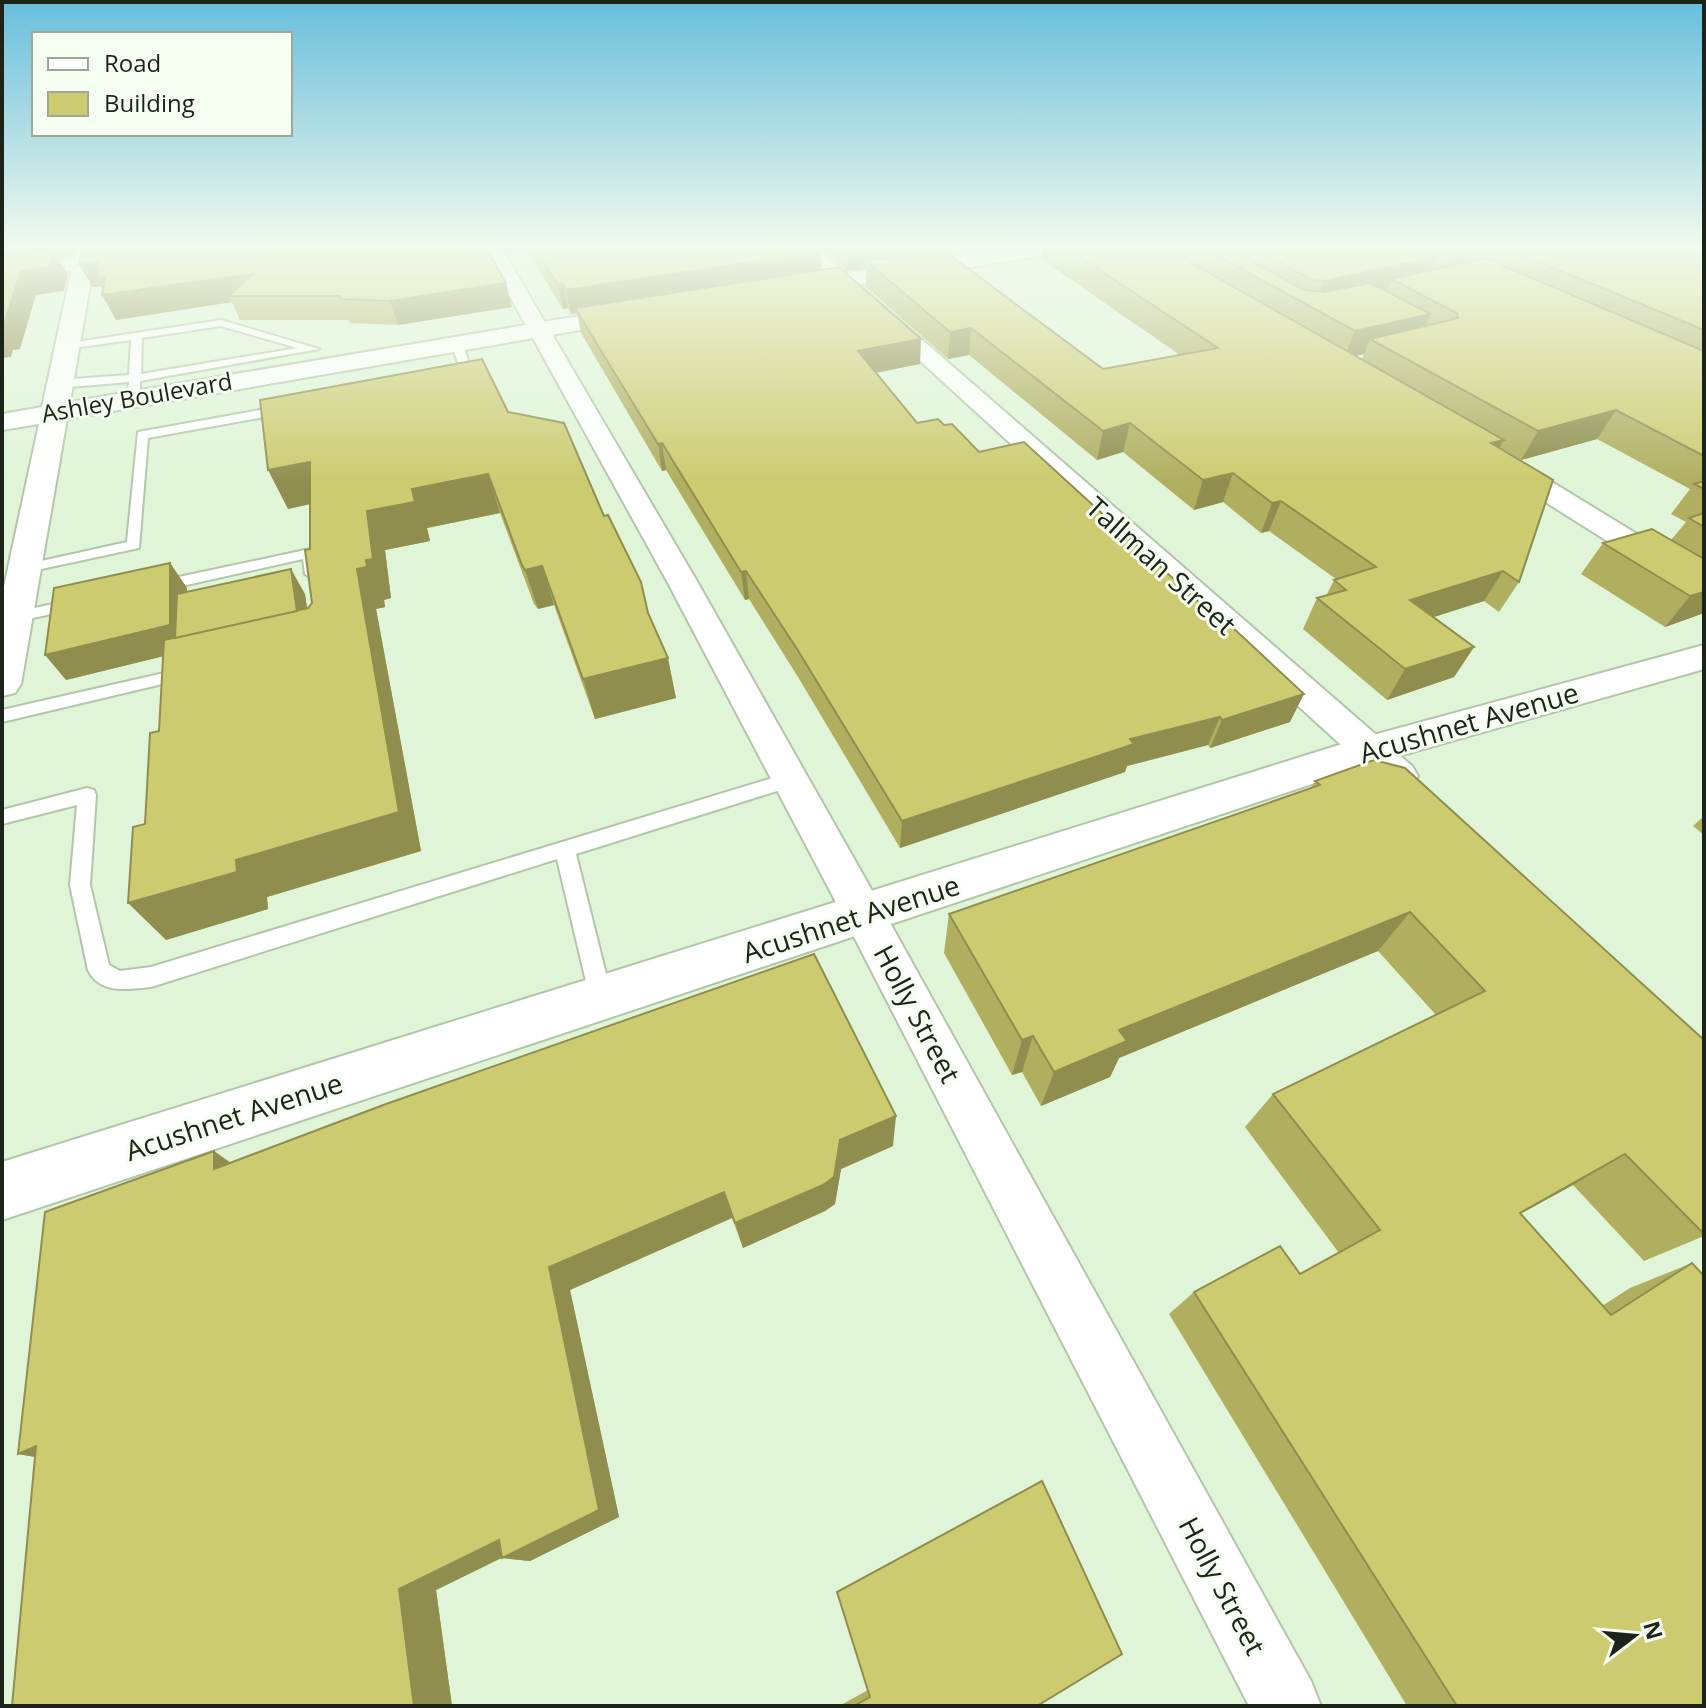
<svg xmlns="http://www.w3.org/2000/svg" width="1706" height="1708" font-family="'Open Sans',sans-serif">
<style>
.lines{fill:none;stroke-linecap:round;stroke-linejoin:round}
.lane-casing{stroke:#b2c6aa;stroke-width:4}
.street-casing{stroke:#b2c6aa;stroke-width:4}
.secondary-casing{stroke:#b2c6aa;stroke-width:4}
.lane{fill:#fff;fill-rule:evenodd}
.street{fill:#fff;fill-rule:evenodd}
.secondary{fill:#fff;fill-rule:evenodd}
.wall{fill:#b0af60;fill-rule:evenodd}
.shaded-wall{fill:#908e4e}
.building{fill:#cdcb70;stroke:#908e4e;stroke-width:2}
.labels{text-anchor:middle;stroke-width:6;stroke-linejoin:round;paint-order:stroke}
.far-street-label{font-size:24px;fill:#1c2419;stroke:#f6fef2}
.street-label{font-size:28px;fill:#1c2419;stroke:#f6fef2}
</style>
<rect width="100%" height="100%" fill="#e0f5d8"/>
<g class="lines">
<defs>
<g id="lane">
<path d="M221 320 319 349 140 381V391L134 395 128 391 129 382 58 388 52 384 58 380 129 375 131 340 67 349 63 348V344ZM221 326 297 348 141 374 142 338Z"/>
<path d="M457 340 463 343 473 378 457 381 451 378 462 374 451 343Z"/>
<path d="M288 405 294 409 292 412 148 438 139 548 23 573 16 569 23 565 127 542 138 432Z"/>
<path d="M310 549 317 553 321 574 313 579 305 574 303 559 155 592 147 587 155 582Z"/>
<path d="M77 599 85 604 83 607 15 622 7 617 15 612Z"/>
<path d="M186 668 192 669 194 673 192 677 2 722V710Z"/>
<path d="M789 773 796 775 798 780 796 785 576 854 612 998 609 1005 601 1008 593 1005 590 998 557 859 151 987C129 989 100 995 88 970L70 885 77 805 2 824V810L87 788 94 790 96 795 90 885 109 965 120 971 151 967Z"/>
</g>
<g id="street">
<path d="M481 244H499L698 583 879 903 1311 1681 1321 1706H1249L849 927 668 583Z"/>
<path d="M792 244H812L1412 766 1418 776 1412 786 1399 789 1386 786Z"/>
<path d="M85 257 95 263 92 267 2 280V268Z"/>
<path d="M1502 455 1511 457 1704 575V597L1693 595 1493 469 1489 463 1493 457Z"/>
</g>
<g id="secondary">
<path d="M77 244H97L70 402 638 306 646 308 650 313 646 318 638 320 67 419 21 684 15 693 2 696V596L39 424 2 430V414L42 407Z"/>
<path d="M1036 244H1088L1078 250 793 295 782 288 793 281Z"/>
<path d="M1704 645V669L1381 761 2 1220V1162L1355 740Z"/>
</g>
</defs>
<use href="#lane" class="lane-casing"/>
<use href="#street" class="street-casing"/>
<use href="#secondary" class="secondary-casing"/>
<use href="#lane" class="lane"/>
<use href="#street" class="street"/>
<use href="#secondary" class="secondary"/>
</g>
<g class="wall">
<path d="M501 244H812L821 270 920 364 876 373 917 423 944 425 979 452 1290 722 1210 748 1208 745 1127 766 1125 772 900 848 798 677 749 599 745 600 666 470 662 471 581 333 577 313 571 314 568 308 563 309 525 247 509 255Z"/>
<path d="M817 244H922L921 253 1103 369 1180 355 1041 259 1043 244H1704V613L1665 627 1581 574 1603 543 1671 540 1686 522 1671 514 1690 489 1597 439 1521 460 1499 447 1519 582 1499 612 1484 601 1434 617 1474 647 1454 677 1387 700 1303 629 1317 598 1326 596 1334 580 1336 579 1269 531 1261 533 1223 502 1194 510 1123 452 1097 460 969 355 948 359 866 287V268L847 271ZM1364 354 1362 360 1355 356Z"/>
<path d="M79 264 512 307 398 325 350 323 349 320H240L232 302 116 320 102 286 93 287Z"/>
<path d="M508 412 604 516 648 613 676 698 595 719 554 605 538 609 534 604 500 513 427 528 430 541 385 550 391 598 384 600 385 607 376 609 421 851 267 897 268 909 166 940 145 824 159 731 163 656 66 680 170 563 187 588V592L305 594 307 608 312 603 310 504 288 509Z"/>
<path d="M1315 781 1704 1040V1236L1644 1261 1573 1185 1520 1214 1602 1306 1630 1288 1692 1263 1704 1706H1407L1169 1314 1194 1292 1300 1274 1339 1253 1245 1127 1273 1094 1436 1015 1378 951 1119 1058 1110 1077 1041 1106 1022 1072 1012 1075 944 953 949 914 1311 788Z"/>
<path d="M1704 816V835L1693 826Z"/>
<path d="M893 1146 841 1169 835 1204 825 1211 743 1248 732 1218 570 1290 619 1517 530 1561 502 1558 436 1590 452 1706H12L35 1457 18 1454 214 1151 231 1163Z"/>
<path d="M868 1690 1037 1706H839Z"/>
</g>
<g class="shaded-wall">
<path d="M2 244H74L71 256 58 258 68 274 64 291 36 295 20 349 13 350 11 357 2 358Z"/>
<path d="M506 244H524L525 247 509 255Z"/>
<path d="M869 244H922L921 259 866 261V268L847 271V248Z"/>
<path d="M1469 251 1458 276 1446 279 1458 253Z"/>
<path d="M821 252V275L575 308 577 313 571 314 566 290Z"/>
<path d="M1436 257 1425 283 1391 279 1386 291 1315 307 1324 281Z"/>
<path d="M99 261 253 274 228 296 232 302 116 320 102 295H107L102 286 93 287 79 264Z"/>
<path d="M506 283 512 307 398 325 390 301Z"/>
<path d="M563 284 568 308 563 309 558 285Z"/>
<path d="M1431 314 1419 341 1370 339 1364 354 1344 358 1355 331Z"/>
<path d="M971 328 969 355 948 359 950 332Z"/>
<path d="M921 339 920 364 858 376V351Z"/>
<path d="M1616 410 1597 439 1521 460 1538 431Z"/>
<path d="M1130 423 1123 452 1097 460 1103 431Z"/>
<path d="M1504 440 1487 469 1491 443Z"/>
<path d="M662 443 666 470 662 471 658 444Z"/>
<path d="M310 462 328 500 288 509 268 470Z"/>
<path d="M1233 473 1223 502 1194 510 1203 480Z"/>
<path d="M488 474 500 513 427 528 430 541 385 550 391 598 384 600 385 607 376 609 421 851 267 897 268 909 166 940 128 903 236 860 357 569 366 560 367 511 412 489Z"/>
<path d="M1281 501 1269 531 1261 533 1272 503Z"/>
<path d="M170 563 187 588V635L291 569 305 594 311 636 185 651 66 680 45 655Z"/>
<path d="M542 566 554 605 538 609 525 570Z"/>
<path d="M746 571 749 599 745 600 741 572Z"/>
<path d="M1503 571 1484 601 1393 630 1410 600Z"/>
<path d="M1704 592V613L1665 627 1690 596Z"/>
<path d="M1474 647 1454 677 1387 700 1405 669Z"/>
<path d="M668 658 676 698 595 719 583 679Z"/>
<path d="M1304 694 1290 722 1210 748 1222 720Z"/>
<path d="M1220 717 1208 745 1127 766 1125 772 900 848 902 821 1130 739Z"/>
<path d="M1410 912 1378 951 1119 1058 1110 1077 1041 1106 1054 1072 1119 1030Z"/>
<path d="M1033 1036 1022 1072 1012 1075 1022 1040Z"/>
<path d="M896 1116 893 1146 841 1169 835 1204 825 1211 743 1248 735 1223 840 1140Z"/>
<path d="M214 1151 254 1180 214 1169Z"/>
<path d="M1625 1154 1573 1185 1472 1240 1520 1213Z"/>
<path d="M724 1192 732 1218 570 1290 619 1517 530 1561 502 1558 549 1267Z"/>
<path d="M36 1446 80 1465 18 1454Z"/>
<path d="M499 1540 527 1545 436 1590 452 1706H414L399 1589Z"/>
</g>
<g class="building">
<path d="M83 244H484L506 283 390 301 341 299 340 296H228L253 274 102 295 105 277 97 278 99 261 79 264Z"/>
<path d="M532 244H812L821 252 566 290 563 284 558 285Z"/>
<path d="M843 244H869L847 248Z"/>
<path d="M1060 244H1158L1504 440 1491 443 1553 480 1519 582 1503 571 1410 600 1474 647 1405 669 1317 598 1346 590 1334 580 1376 567 1281 501 1272 503 1233 473 1203 480 1130 423 1103 431 971 328 950 332 866 261 943 250 1103 369 1218 348Z"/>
<path d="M1196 244H1220L1304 290 1325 292 1370 283 1431 314 1355 331Z"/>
<path d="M1245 244H1407L1436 257 1324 281 1312 280Z"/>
<path d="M1436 244H1454L1469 251 1458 253Z"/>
<path d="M1496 244H1704V330Z"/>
<path d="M54 250 50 267 21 271 4 324 2 325V257Z"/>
<path d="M1485 258 1704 351V456L1616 410 1538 431 1370 339 1458 318 1457 313 1391 279Z"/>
<path d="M839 267 921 339 858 351 917 423 938 419 944 425 952 424 979 452 1024 442 1225 626 1230 625 1304 694 1222 720 1220 717 1130 739 1134 744 902 821 797 649 746 571 741 572 662 443 658 444 575 308Z"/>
<path d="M482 359 508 412 564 423 604 516 608 515 641 582 648 613 668 658 583 679 542 566 525 570 522 565 488 474 412 489 415 502 367 511 373 559 366 560 367 567 357 569 399 812 236 860 237 872 128 903 133 827 145 824 150 733 159 731 164 640 308 608 312 603 305 550 310 549V462L268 470 260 400Z"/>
<path d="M1704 481V489L1694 484Z"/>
<path d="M1704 513V527L1689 518Z"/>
<path d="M1652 529 1704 559V592L1690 596 1603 543Z"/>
<path d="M170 563V625L45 655 54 588Z"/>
<path d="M291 569 297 611 175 638 177 594Z"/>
<path d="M1374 760 1405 768 1704 1040V1234L1625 1154 1520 1213 1611 1315 1692 1263 1704 1276V1706H1457L1194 1292 1280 1246 1300 1274 1380 1230 1273 1094 1485 991 1410 912 1119 1030 1127 1041 1054 1072 1033 1036 1022 1040 949 914 1320 785 1315 781Z"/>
<path d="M814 954 896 1116 840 1140 834 1177 823 1185 735 1223 724 1192 549 1267 599 1510 502 1558 499 1540 399 1589 414 1706H12L36 1446 18 1454 45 1212 214 1151V1169L386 1104Z"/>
<path d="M1042 1481 1122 1654 1037 1706H854L870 1697 837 1592Z"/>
</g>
<linearGradient id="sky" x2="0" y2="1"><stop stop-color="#67bedc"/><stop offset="0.51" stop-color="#f1faed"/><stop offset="1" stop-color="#f1faed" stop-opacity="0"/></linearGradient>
<rect width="1706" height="483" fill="url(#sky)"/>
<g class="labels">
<g class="far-street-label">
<text transform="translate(137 398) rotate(-10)" y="8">Ashley Boulevard</text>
</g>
<g class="street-label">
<text transform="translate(1161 566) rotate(42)" y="10">Tallman Street</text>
<text transform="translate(1469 723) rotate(-16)" y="10">Acushnet Avenue</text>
<text transform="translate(851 919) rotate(-18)" y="10">Acushnet Avenue</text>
<text transform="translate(917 1014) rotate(62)" y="10">Holly Street</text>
<text transform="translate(234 1117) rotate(-18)" y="10">Acushnet Avenue</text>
<text transform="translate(1222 1586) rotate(62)" y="10">Holly Street</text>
</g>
</g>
<rect width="1706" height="1708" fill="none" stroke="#1c2419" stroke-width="8"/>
<rect x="32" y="32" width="260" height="104" fill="#f6fef2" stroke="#9fa79b" stroke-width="2"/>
<rect x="48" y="58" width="40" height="12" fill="#ffffff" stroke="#9fa79b" stroke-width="2"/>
<text x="104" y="72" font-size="24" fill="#1c2419">Road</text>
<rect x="48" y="92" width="40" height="24" fill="#cdcb70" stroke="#9fa79b" stroke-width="2"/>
<text x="104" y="112" font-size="24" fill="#1c2419">Building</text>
<g transform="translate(1634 1636) rotate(74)" stroke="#f6fef2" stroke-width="6" paint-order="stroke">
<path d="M0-6L14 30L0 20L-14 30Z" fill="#1c2419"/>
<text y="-12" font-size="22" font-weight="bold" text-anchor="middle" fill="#1c2419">N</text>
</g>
</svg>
